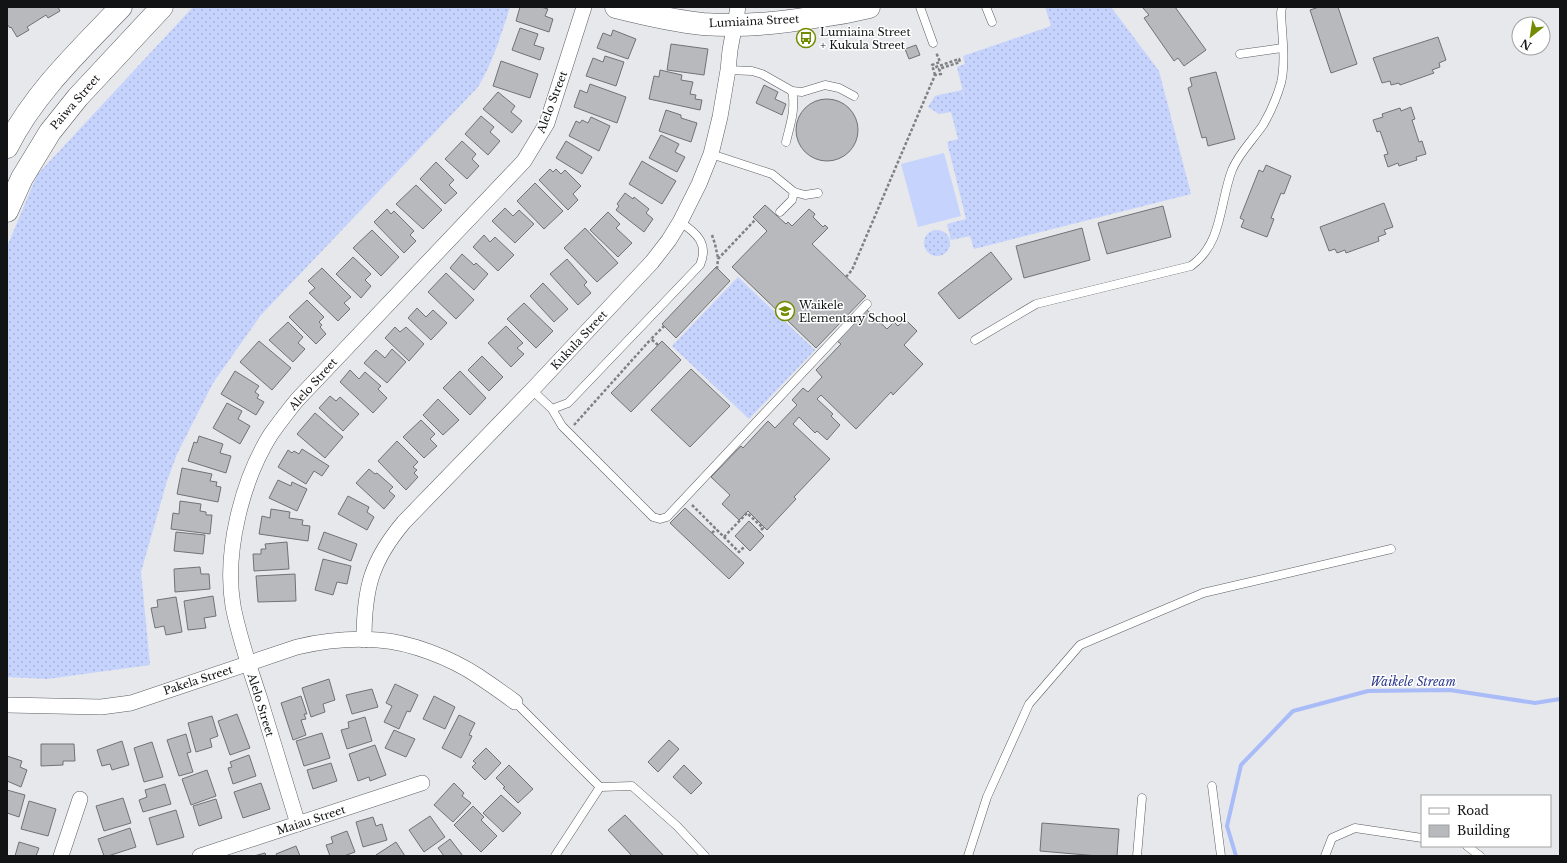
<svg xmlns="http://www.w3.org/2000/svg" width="1567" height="863" font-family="'Libre Baskerville',serif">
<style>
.grass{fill:url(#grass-dots)}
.pitch{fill:#c6d3fc}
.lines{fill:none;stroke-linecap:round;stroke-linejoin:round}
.stream{stroke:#aabcf8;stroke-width:4}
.building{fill:#b7b9bd;stroke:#717276}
.lane-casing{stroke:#5c5e61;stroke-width:9}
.street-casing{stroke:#5c5e61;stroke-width:16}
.secondary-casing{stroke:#5c5e61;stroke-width:23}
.path{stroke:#7f8083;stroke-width:2.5;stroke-dasharray:3 2;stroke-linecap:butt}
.lane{stroke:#fff;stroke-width:8}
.street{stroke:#fff;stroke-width:15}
.secondary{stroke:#fff;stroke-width:22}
.labels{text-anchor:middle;stroke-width:3;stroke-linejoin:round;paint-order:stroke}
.street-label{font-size:11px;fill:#121314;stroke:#fff}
.poi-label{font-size:11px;fill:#121314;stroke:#fff;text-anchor:start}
.water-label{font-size:12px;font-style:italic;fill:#2b388d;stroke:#fff}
</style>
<defs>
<pattern id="grass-dots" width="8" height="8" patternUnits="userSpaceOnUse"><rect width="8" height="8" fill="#c6d3fc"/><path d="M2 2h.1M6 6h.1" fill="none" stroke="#a9b4d7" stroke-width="1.8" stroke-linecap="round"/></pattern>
</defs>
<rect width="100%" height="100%" fill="#e6e8ec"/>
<g class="grass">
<path d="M193 7H510C501 35 493 62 478 87L261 315 213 383 177 454 167 481 141 572 150 665 47 679 7 677V247L37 175Z"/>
<path d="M1045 7H1111L1159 71 1191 194 974 249 970 236 951 240 947 224 966 219 947 142 958 139 951 112 939 114 928 107 935 96 962 90 967 108 957 67 965 64 963 56 1051 26Z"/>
<circle cx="937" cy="243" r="13"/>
<path d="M738 277 815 350 749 419 672 346Z"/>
</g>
<path class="pitch" d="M944 153 961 216 918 227 901 164Z"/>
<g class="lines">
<path class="stream" d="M1236 856 1227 826 1241 765 1293 711 1368 691 1450 690 1535 703 1560 699"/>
</g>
<g class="building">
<path d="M7 7H58L60 11 48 18 46 15 27 27 29 30 17 37 11 27 10 28 7 24Z"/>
<path d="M520 7H541L548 9 545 16 553 19 549 32 516 21Z"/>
<path d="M1144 7H1175L1206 50 1184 66 1178 58 1174 61 1144 18 1149 15 1143 8Z"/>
<path d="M1319 7H1338L1357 64 1331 73 1310 10Z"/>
<path d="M520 28 538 34 534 45 544 48 540 60 512 50Z"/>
<path d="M613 30 636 39 628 59 597 48 603 33 611 36Z"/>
<path d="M1438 37 1446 60 1439 63 1440 67 1432 70 1434 73 1400 85 1399 83 1391 85 1390 81 1382 83 1373 58Z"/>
<path d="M671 44 708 49 704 75 667 70Z"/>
<path d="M916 45 920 55 909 59 905 49Z"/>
<path d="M605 56 624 62 616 86 586 76 593 58 603 62Z"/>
<path d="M501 61 538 74 530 98 493 86Z"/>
<path d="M660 70 682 75 681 80 693 82 690 94 696 95 695 99 702 100 700 110 649 99 654 76 659 77Z"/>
<path d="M1216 72 1235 139 1208 146 1206 137 1202 138 1188 88 1192 86 1190 78Z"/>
<path d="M590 84 626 97 617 123 574 107 580 90 587 93Z"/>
<path d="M764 85 778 92 775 99 786 104 782 115 756 103Z"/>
<path d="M498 92 515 106 511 112 522 121 512 133 483 109Z"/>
<circle cx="827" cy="130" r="31"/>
<path d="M1411 107 1415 119 1412 120 1419 142 1422 141 1426 154 1416 157 1417 160 1399 166 1398 163 1388 167 1384 155 1388 154 1380 131 1377 132 1373 120 1383 117 1382 114 1400 108 1401 111Z"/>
<path d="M666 110 681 115V118L697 123 691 142 659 131Z"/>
<path d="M481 116 494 127 490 132 500 141 488 155 465 134Z"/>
<path d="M591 117 610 126 599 151 569 136 576 121 580 123 582 120 588 123Z"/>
<path d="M661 135 679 144 675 152 685 157 677 172 649 158Z"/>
<path d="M462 141 476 154 472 159 479 166 467 179 445 159Z"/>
<path d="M566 141 592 157 582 174 556 158Z"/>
<path d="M642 161 676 181 662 204 629 184Z"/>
<path d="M436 162 454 180 449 185 457 193 445 204 420 179Z"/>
<path d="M1266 165 1291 176 1284 194 1281 193 1271 218 1274 219 1267 237 1241 227 1244 220 1240 218 1259 170 1263 172Z"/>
<path d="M550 169 553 172 556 169 561 174 565 170 581 186 573 194 578 200 568 210 539 180Z"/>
<path d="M535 183 563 211 544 229 517 201Z"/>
<path d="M416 185 442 210 423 229 396 204Z"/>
<path d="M625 193 633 199 634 197 649 209 646 213 653 219 644 232 616 210 619 206 617 204Z"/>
<path d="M1384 203 1393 227 1384 230 1386 234 1378 237 1379 241 1346 253 1345 250 1337 253 1335 249 1329 251 1320 227Z"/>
<path d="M765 205 786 224 788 222 792 226 809 209 815 214 813 217 823 227 825 225 828 228 812 244 866 296 816 348 732 267 767 231 753 217Z"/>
<path d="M1163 206 1171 237 1107 254 1098 223Z"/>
<path d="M505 208 513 216 519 210 534 224 515 243 492 221Z"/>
<path d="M387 209 391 214 394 211 414 231 410 235 416 241 404 253 374 222Z"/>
<path d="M608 212 620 224 616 228 632 243 618 257 590 230Z"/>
<path d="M585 228 618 263 597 282 564 248Z"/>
<path d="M1082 228 1090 260 1024 278 1016 246Z"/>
<path d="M372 230 399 257 381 276 353 248Z"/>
<path d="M484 235 490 242 495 237 514 255 498 271 473 247Z"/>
<path d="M991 252 1012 279 959 319 938 293Z"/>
<path d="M462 254 474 265 476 263 488 274 474 290 450 268Z"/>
<path d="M353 257 371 274 365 280 371 286 361 298 336 274Z"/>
<path d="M567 259 587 282 584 285 591 293 578 305 550 274Z"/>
<path d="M716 267 730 281 676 338 662 324Z"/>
<path d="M322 268 351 297 344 303 350 309 338 321 309 293 315 288 308 281Z"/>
<path d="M446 273 474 300 456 319 428 292Z"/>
<path d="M543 283 568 309 554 322 530 296Z"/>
<path d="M307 300 324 317 319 322 322 325 320 327 326 334 316 344 289 317Z"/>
<path d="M524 303 553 331 536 348 507 319Z"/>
<path d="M417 308 426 317 433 310 447 323 431 340 408 318Z"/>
<path d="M867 310 887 329 894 322 898 326 905 319 917 331 904 345 923 364 893 395 891 392 856 429 821 395 817 399 833 414 831 416 840 425 827 440 817 431 815 433 799 417 793 424 830 459 794 497 796 499 767 530 748 511 739 520 722 504 730 495 711 477 741 446 743 448 768 421 775 428 797 405 792 400 803 388 808 392 822 377 816 370 841 344 837 341Z"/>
<path d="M288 322 303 337 298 343 305 349 293 362 269 340Z"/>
<path d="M506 326 523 343 517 348 524 354 511 367 488 343Z"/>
<path d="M395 327 400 332 406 327 424 344 409 361 385 338Z"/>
<path d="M259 341 291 368 272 390 240 362Z"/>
<path d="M662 341 681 360 631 412 611 393Z"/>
<path d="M392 349 406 362 387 383 364 363 376 350 385 358Z"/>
<path d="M482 356 503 377 489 391 468 370Z"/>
<path d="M691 369 730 406 690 447 651 410Z"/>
<path d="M350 370 359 379 365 372 381 386 378 389 387 398 373 413 340 382Z"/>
<path d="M235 371 259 386 255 392 259 395 257 398 264 402 256 415 221 394Z"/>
<path d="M460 371 486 398 470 415 443 388Z"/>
<path d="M330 396 336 401 340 397 359 414 343 431 319 408Z"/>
<path d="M438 399 459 420 443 435 423 415Z"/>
<path d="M227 403 242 411 238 419 250 426 240 444 213 428Z"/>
<path d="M315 413 343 437 325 458 297 434Z"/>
<path d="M421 420 435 434 430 439 437 446 424 458 403 437Z"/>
<path d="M199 436 223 444 220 453 231 456 226 473 188 461 194 442 197 443Z"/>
<path d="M397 441 418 462 413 467 417 470 414 473 418 477 406 490 378 461Z"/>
<path d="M302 449 329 466 322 476 314 471 306 484 278 467 288 450 292 453 294 451 299 454Z"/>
<path d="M182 468 212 474 210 481 217 482 216 486 221 487 218 502 177 494Z"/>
<path d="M369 469 375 474 377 473 393 487 389 491 395 496 384 509 356 483Z"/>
<path d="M278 480 291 486 292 482 307 489 297 511 269 498Z"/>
<path d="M348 496 369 507 367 512 374 517 367 530 338 514Z"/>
<path d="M180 501 201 504 200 511 206 512V515H212L210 534 171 529 173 513 179 514Z"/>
<path d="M685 508 744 563 729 579 670 523Z"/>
<path d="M271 509 290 512 289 518 303 520 302 525 310 526 308 541 259 534 262 516 270 518Z"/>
<path d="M749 521 764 536 750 551 735 536Z"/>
<path d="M176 532 205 535 203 554 174 551Z"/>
<path d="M324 532 357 544 351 561 318 549Z"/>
<path d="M287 542 289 569 254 571 253 554H261V549H266L265 544Z"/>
<path d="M323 559 351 566 347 584 337 582 333 595 315 590Z"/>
<path d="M200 567 201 574H209L210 589 175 592 174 569Z"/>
<path d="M295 574 296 601 258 602 256 576Z"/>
<path d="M213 596 216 616 204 618 206 628 188 630 184 601Z"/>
<path d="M176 597 182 632 166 635 164 626 155 628 151 608 158 607 157 600Z"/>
<path d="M329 679 335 700 323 704 325 712 311 717 302 688Z"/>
<path d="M395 684 418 695 410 712 407 711 399 729 384 722 392 706 386 703Z"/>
<path d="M372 689 378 707 352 714 346 695Z"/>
<path d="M301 696 307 714H304L306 719 301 720 306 735 293 740 281 703Z"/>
<path d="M434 696 455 707 445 729 423 719Z"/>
<path d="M237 714 250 748 230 755 218 721Z"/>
<path d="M459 715 475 723 469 735 472 736 461 758 442 748Z"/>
<path d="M212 716 218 736 210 739 212 747 196 752 188 723Z"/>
<path d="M365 717 372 741 347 749 341 730 349 728 348 722Z"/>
<path d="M394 730 415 739 406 757 385 748Z"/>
<path d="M322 733 330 758 304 766 296 741Z"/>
<path d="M186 734 191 752 187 753 193 772 179 776 167 740Z"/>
<path d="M669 740 679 749 658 772 648 762Z"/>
<path d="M122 741 129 765 112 770 110 764 102 766 97 750Z"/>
<path d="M152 742 163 777 144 782 134 748Z"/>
<path d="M41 744H74L75 761H63V765L41 766Z"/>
<path d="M375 745 386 775 370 781 369 777 358 781 349 754Z"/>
<path d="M486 748 501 763 485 780 472 767 476 763 473 761Z"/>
<path d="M249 755 256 776 233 784 228 768 232 767 230 762Z"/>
<path d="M7 756 22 761 20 767 27 770 21 787 7 781Z"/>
<path d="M331 763 337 781 313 789 307 770Z"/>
<path d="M509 765 533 789 518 803 503 788 505 787 496 778Z"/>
<path d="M684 765 702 783 691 794 673 777Z"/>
<path d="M207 770 216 796 191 805 182 779Z"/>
<path d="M261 783 270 809 243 818 234 792Z"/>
<path d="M454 783 464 793 462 796 471 803 453 822 434 805Z"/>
<path d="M165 784 171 804 143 812 139 800 147 797 145 790Z"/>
<path d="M7 790 25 795 19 817 7 813Z"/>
<path d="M501 795 521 813 503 832 483 813Z"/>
<path d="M123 798 131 823 104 831 96 806Z"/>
<path d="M216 799 222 818 199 826 193 806Z"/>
<path d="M29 801 56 809 48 836 21 829Z"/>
<path d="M473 806 484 817 481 820 497 836 481 852 454 825Z"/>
<path d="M176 810 184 837 157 845 149 818Z"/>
<path d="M625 815 664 856H632L608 830Z"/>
<path d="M430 816 445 837 424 852 409 830Z"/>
<path d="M373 817 376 826 382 824 387 840 363 847 356 822Z"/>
<path d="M1042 823 1119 829 1117 856H1098L1040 851Z"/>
<path d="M130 828 136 847 108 856H104L98 839Z"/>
<path d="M347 831 355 852 344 856H330L326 845 333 843 331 837Z"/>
<path d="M450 839 463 856H444L438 848Z"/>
<path d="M19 842 39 848 36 856H15Z"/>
<path d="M396 842 405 856H376V855Z"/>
<path d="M296 846 300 856H277L276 854Z"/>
<path d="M265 853 266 856H254Z"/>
</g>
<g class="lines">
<defs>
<g id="lane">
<path d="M920 7 933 43"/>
<path d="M986 7 992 22"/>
<path d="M1240 54 1282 48"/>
<path d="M728 70 752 71 762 74 792 91 802 92 825 85 839 88 854 96"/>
<path d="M786 142C790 125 796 109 792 91"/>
<path d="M711 154 772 174 794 192 805 195 818 193"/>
<path d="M780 212 792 200 794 192"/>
<path d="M975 340 1036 304 1191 266C1223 243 1219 204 1232 170 1239 153 1252 141 1263 125 1270 113 1277 97 1281 83 1286 61 1282 36 1281 13L1282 7"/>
<path d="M532 390 552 409 568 403 700 265C709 244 697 233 680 222"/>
<path d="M552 409 562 426 653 517 660 519 667 517 867 304"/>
<path d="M515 702 600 787 632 786 677 826 705 856"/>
<path d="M1212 786 1221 856"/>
<path d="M1467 846 1480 856"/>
<path d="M555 856 600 787"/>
<path d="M968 856 987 797 1029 704 1080 645 1203 593 1391 549"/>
<path d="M1137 856 1142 798"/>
<path d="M1325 856 1332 838 1355 828 1422 838"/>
</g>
<g id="street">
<path d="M364 640C364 589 371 561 404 522L532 390 652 262 669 240 680 222 699 184 711 154 720 117 728 70 730 50 738 7"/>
<path d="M7 705 101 707 131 703 297 647C323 641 351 638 378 640 410 642 451 658 478 676 490 684 503 693 515 702"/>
<path d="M298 824C285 781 272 739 259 696 249 666 239 637 233 606 224 552 242 480 271 434 279 423 288 411 297 400L524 161 547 123 584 7"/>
<path d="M61 856 80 799"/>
<path d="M200 856 422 783"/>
</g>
<g id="secondary">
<path d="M616 7C644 14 673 21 703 24 742 27 783 23 821 16 837 14 853 11 869 7"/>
<path d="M7 147C34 93 80 50 121 7"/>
<path d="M7 211 22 178 50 132 78 97 162 7"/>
</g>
</defs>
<use href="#lane" class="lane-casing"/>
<use href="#street" class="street-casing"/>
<use href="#secondary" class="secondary-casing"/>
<g class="path">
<path d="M935 75 932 65 940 62 936 52"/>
<path d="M712 235 715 244 718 258"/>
<path d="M717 269 718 259 755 220"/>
<path d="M846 277 852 270 935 75 941 74 939 69 960 62 959 59 933 68"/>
<path d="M658 345 651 339 664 326"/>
<path d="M574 425 651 339"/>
<path d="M692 505 739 552 745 546"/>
<path d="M712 533 716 529"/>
<path d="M724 537 747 513 763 528 759 532"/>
</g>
<use href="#lane" class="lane"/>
<use href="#street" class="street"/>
<use href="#secondary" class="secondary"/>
</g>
<defs>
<symbol id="bus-ring" viewBox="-11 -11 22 22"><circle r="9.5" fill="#fff" stroke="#738b00" stroke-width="1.5"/><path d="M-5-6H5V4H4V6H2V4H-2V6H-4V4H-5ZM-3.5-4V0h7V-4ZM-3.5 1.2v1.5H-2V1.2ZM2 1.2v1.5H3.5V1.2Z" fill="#738b00"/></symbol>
<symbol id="school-ring" viewBox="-11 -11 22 22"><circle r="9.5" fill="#fff" stroke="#738b00" stroke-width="1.5"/><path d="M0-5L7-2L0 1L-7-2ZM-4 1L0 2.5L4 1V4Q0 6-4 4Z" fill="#738b00"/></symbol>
</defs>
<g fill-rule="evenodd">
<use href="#bus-ring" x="795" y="27" width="22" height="22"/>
<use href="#school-ring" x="774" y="300" width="22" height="22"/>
</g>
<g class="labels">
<g class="street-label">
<text transform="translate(754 21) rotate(-3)" y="4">Lumiaina Street</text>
<text transform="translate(75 102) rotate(-49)" y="4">Paiwa Street</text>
<text transform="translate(552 102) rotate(-69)" y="4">Alelo Street</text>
<text transform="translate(579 340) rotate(-47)" y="4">Kukula Street</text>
<text transform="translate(313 384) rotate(-48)" y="4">Alelo Street</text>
<text transform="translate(198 680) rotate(-18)" y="4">Pakela Street</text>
<text transform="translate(261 705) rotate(73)" y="4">Alelo Street</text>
<text transform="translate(311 820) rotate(-18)" y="4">Maiau Street</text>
</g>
<g class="poi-label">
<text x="820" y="36">Lumiaina Street<tspan x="820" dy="13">+ Kukula Street</tspan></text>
<text x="799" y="309">Waikele<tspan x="799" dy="13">Elementary School</tspan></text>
</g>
<g class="water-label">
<text x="1413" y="686">Waikele Stream</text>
</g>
</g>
<rect width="1567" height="863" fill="none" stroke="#121314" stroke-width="16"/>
<rect x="1421" y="795" width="130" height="52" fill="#ffffff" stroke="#a0a1a1"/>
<rect x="1429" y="808" width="20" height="6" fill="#ffffff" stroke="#a0a1a1"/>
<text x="1457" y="815" font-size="12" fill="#121314">Road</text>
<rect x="1429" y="825" width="20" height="12" fill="#b7b9bd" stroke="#a0a1a1"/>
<text x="1457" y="835" font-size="12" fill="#121314">Building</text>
<g transform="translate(1531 36) rotate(210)"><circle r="19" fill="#ffffff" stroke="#a0a1a1"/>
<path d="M0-3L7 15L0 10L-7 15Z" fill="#738b00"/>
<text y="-6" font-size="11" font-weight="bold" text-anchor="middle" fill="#121314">N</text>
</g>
</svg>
